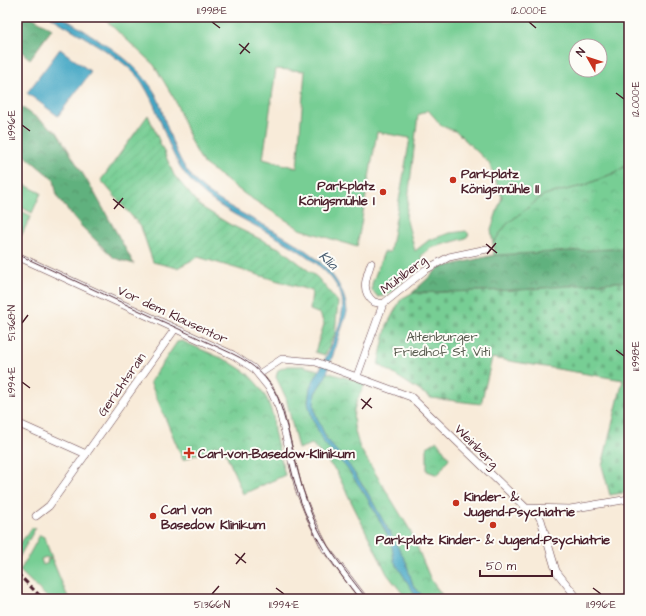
<svg xmlns="http://www.w3.org/2000/svg" width="646" height="616" font-family="'Architects Daughter',sans-serif">
<style>
.grass{fill:#77ce94;stroke:#607660;fill-rule:evenodd}
.forest{fill:url(#forest-crowns);stroke:#566854}
.cemetery{fill:url(#cemetery-stones);stroke:#607660}
.park{fill:url(#park-crowns);stroke:#607660}
.garden{fill:url(#garden-furrows);stroke:#607660}
.water{fill:#45a7c5;stroke:#486378}
.lines{fill:none;stroke-linecap:round;stroke-linejoin:round}
.minor-casing{stroke:#643e45;stroke-width:8}
.minor{stroke:#fff;stroke-width:7}
.tram{stroke:#4a1f2b;stroke-width:1}
.rail{stroke:#4a1f2b;stroke-width:3;stroke-dasharray:6 3;stroke-linecap:butt}
.ticks{fill:none;stroke:#4a1f2b;stroke-width:1.5}
.poi-dot{fill:#c8321e;stroke:#fdfcf7;stroke-width:1.5}
.labels{text-anchor:middle;stroke-width:4;stroke-linejoin:round;paint-order:stroke}
.poi-label{font-size:13px;font-weight:bold;fill:#4a1f2b;stroke:#fdfcf7;text-anchor:start}
.street-label{font-size:13px;fill:#4a1f2b;stroke:#fdfcf7}
.park-label{font-size:13px;fill:#5a5c50;stroke:#fdfcf7}
.water-label{font-size:14px;font-style:italic;fill:#485c70;stroke:#fdfcf7}
.neatline{fill:none;stroke:#4a1f2b;stroke-width:1.5}
.ticks-label{font-size:10px;text-anchor:middle;fill:#4a1f2b}
</style>
<defs>
<pattern id="forest-crowns" width="20" height="18" patternUnits="userSpaceOnUse"><rect width="20" height="18" fill="#61b17e"/><path d="M2 6a3 3 0 1 1 6 0M12 15a3 3 0 1 1 6 0" fill="none" stroke="#528f67"/></pattern>
<pattern id="cemetery-stones" width="16" height="16" patternUnits="userSpaceOnUse"><rect width="16" height="16" fill="#77ce94"/><path d="M2 7V4a2 2 0 0 1 4 0v3zM10 15v-3a2 2 0 0 1 4 0v3z" fill="#68b080"/></pattern>
<pattern id="park-crowns" width="20" height="18" patternUnits="userSpaceOnUse"><rect width="20" height="18" fill="#77ce94"/><path d="M2 6a3 3 0 1 1 6 0M12 15a3 3 0 1 1 6 0" fill="none" stroke="#68b080"/></pattern>
<pattern id="garden-furrows" width="10" height="10" patternUnits="userSpaceOnUse"><rect width="10" height="10" fill="#77ce94"/><path d="M-1 1l2-2M0 10L10 0M9 11l2-2" fill="none" stroke="#68b080"/></pattern>
</defs>
<rect width="100%" height="100%" fill="#fdfcf7"/>
<filter id="ink" filterUnits="userSpaceOnUse"><feTurbulence type="fractalNoise" baseFrequency=".025" numOctaves="2"/><feDisplacementMap in="SourceGraphic" scale="8" xChannelSelector="R" yChannelSelector="G"/><feConvolveMatrix kernelMatrix="1 2 1 2 8 2 1 2 1" color-interpolation-filters="sRGB"/></filter>
<filter id="wash" filterUnits="userSpaceOnUse"><feTurbulence type="fractalNoise" baseFrequency=".012" numOctaves="4" result="noise"/><feDisplacementMap in="SourceGraphic" scale="16" xChannelSelector="R" yChannelSelector="G"/><feGaussianBlur stdDeviation="0.9" result="paint"/><feColorMatrix in="noise" values="0 0 0 0 0 0 0 0 0 0 0 0 0 0 0 0 0 1.4 0 .05"/><feComposite in="paint" operator="in"/></filter>
<g filter="url(#wash)">
<rect width="100%" height="100%" fill="#f8ebd9"/>
<g class="grass">
<path d="M102 17H629V164L614 173 583 186 544 195 507 224 493 243 491 229 502 197 489 163 457 132 442 126 428 110 418 115 406 217 415 251 429 240 450 233 466 231 469 234 466 238 431 248 421 256 424 261 389 294 378 297 372 290V284L384 252H390L410 138 377 132 357 247 300 229 246 195 203 163 191 142 175 100 154 65ZM576 46H600V70H576ZM276 69 305 71 297 168 263 159Z"/>
<path d="M17 181 41 193 32 213 17 205Z"/>
<path d="M17 209 31 216 21 236 17 234Z"/>
<path d="M33 527 35 529 17 561V547Z"/>
<path d="M40 535 44 537 52 558H47L46 557 41 559 43 565 48 563 47 560 52 559 67 595 71 599H49L20 571Z"/>
</g>
<g class="forest">
<path d="M17 17H32L52 29 30 59 17 48Z"/>
<path d="M17 104 57 132 94 192 134 264 114 258 82 227 57 197 54 180 17 149Z"/>
<path d="M629 248V281L520 290 412 293 439 268 494 255Z"/>
</g>
<path class="cemetery" d="M629 281V316L626 336 629 337V492L610 495 602 466 623 380 492 358 481 404 431 398 378 364 387 325 401 299 412 293 520 290Z"/>
<g class="park">
<path d="M629 164V248L494 255 493 243 507 224 544 195 583 186 614 173Z"/>
<path d="M182 341 228 361 247 373 258 385 267 399 273 416 274 431 285 475 243 494 222 444 183 460 150 382 177 342Z"/>
<path d="M287 366H303L366 383C351 409 350 418 360 448L410 530 431 580 445 599H407L387 574 336 471 312 444 298 449 286 398 276 377 278 370Z"/>
<path d="M437 441 449 458 438 475 427 471V447Z"/>
</g>
<path class="garden" d="M148 115 174 175 200 206 229 224 281 249 318 278 338 302 335 334 325 355 315 352 324 324 320 314 310 310 312 291 198 257 177 268 153 262 141 227 101 180Z"/>
<g class="water">
<path d="M51 17H62C97 39 133 57 155 93 160 101 162 112 165 121 174 148 183 173 206 191 250 225 343 250 347 312L326 376 315 393 314 406 316 415 327 440 349 465 369 495 406 562 413 585 425 599H418L394 561 392 547 387 534 366 496 346 467 324 443 312 418 308 403 310 387C321 367 350 318 341 295 325 250 240 225 204 194 164 160 168 124 143 84 129 60 76 33 51 17Z"/>
<path d="M60 49 91 72 58 116 27 93Z"/>
</g>
</g>
<g filter="url(#ink)">
<g class="lines">
<defs>
<g id="minor">
<path d="M17 256 233 355 253 368 270 389 279 408 299 490 310 517 325 548 364 599"/>
<path d="M371 263C366 278 360 291 374 302L383 304"/>
<path d="M259 374 282 359 316 362 411 397 526 508 570 509 629 499"/>
<path d="M357 376 383 304 425 270 449 257 487 249"/>
<path d="M17 423 86 454"/>
<path d="M535 509 541 520 556 571 578 599"/>
<path d="M36 516 49 506 175 329"/>
<path d="M614 599 629 597"/>
</g>
</defs>
<use href="#minor" class="minor-casing"/>
<use href="#minor" class="minor"/>
<g class="tram">
<path d="M17 254 233 354C254 364 268 377 278 398 292 436 296 477 312 515 324 546 347 573 367 599"/>
<path d="M290 464C303 521 322 551 357 596"/>
</g>
<g class="rail">
<path d="M17 573 43 599"/>
<path d="M17 589 27 599"/>
<path d="M17 598 18 599"/>
</g>
</g>
</g>
<path class="ticks" d="M212 22 220 28M529 22 536 28M239 44 250 53M240 54 249 43M616 93 624 99M22 125 30 131M113 199 124 208M114 209 123 198M486 244 497 253M487 254 496 243M22 323 28 315M616 350 624 356M22 382 30 388M361 399 372 408M362 409 371 398M235 554 246 563M236 564 245 553M276 588 284 594M593 588 601 594M212 594 219 586"/>
<g class="poi-dot">
<circle cx="453" cy="180" r="4"/>
<circle cx="383" cy="192" r="4"/>
<path d="M187 447h4v4h4v4h-4v4h-4v-4h-4v-4h4z"/>
<circle cx="456" cy="503" r="4"/>
<circle cx="153" cy="516" r="4"/>
<circle cx="493" cy="525" r="4"/>
</g>
<g class="labels">
<g class="poi-label">
<text x="461" y="178">Parkplatz<tspan x="461" dy="15">Königsmühle II</tspan></text>
<text x="375" y="190" text-anchor="end">Parkplatz<tspan x="375" dy="15">Königsmühle I</tspan></text>
<text x="198" y="458">Carl-von-Basedow-Klinikum</text>
<text x="464" y="501">Kinder- &amp;<tspan x="464" dy="15">Jugend-Psychiatrie</tspan></text>
<text x="161" y="514">Carl von<tspan x="161" dy="15">Basedow Klinikum</tspan></text>
<text x="493" y="544" text-anchor="middle">Parkplatz Kinder- &amp; Jugend-Psychiatrie</text>
</g>
<g class="street-label">
<text transform="translate(403 274) rotate(-37)" y="5">Mühlberg</text>
<text transform="translate(173 314) rotate(25)" y="5">Vor dem Klausentor</text>
<text transform="translate(121 384) rotate(-55)" y="5">Gerichtsrain</text>
<text transform="translate(477 446) rotate(45)" y="5">Weinberg</text>
</g>
<g class="park-label">
<text x="442" y="341">Altenburger<tspan x="442" dy="15">Friedhof St. Viti</tspan></text>
</g>
<g class="water-label">
<text transform="translate(329 260) rotate(44)" y="5">Klia</text>
</g>
</g>
<rect width="646" height="616" fill="none" stroke="#fdfcf7" stroke-width="44"/>
<g transform="translate(588 58) rotate(309)"><circle r="19" fill="#fdfcf7" stroke="#b5a4a5"/>
<path d="M0-3L7 15L0 10L-7 15Z" fill="#c8321e"/>
<text y="-6" font-size="11" font-weight="bold" text-anchor="middle" fill="#4a1f2b">N</text>
</g>
<path d="M480 570v6h72v-6" fill="none" stroke="#4a1f2b" stroke-width="2"/>
<text x="486" y="570" font-size="12" fill="#4a1f2b" stroke="#fdfcf7" stroke-width="3" paint-order="stroke">50 m</text>
<rect x="22" y="22" width="602" height="572" class="neatline"/>
<g class="ticks-label">
<text x="212" y="14">11.998°E</text>
<text x="529" y="14">12.000°E</text>
<text transform="translate(635 99) rotate(-90)" y="4">12.000°E</text>
<text transform="translate(11 125) rotate(-90)" y="4">11.996°E</text>
<text transform="translate(11 323) rotate(-90)" y="4">51.368°N</text>
<text transform="translate(635 356) rotate(-90)" y="4">11.998°E</text>
<text transform="translate(11 382) rotate(-90)" y="4">11.994°E</text>
<text x="212" y="608">51.366°N</text>
<text x="284" y="608">11.994°E</text>
<text x="601" y="608">11.996°E</text>
</g>
</svg>
